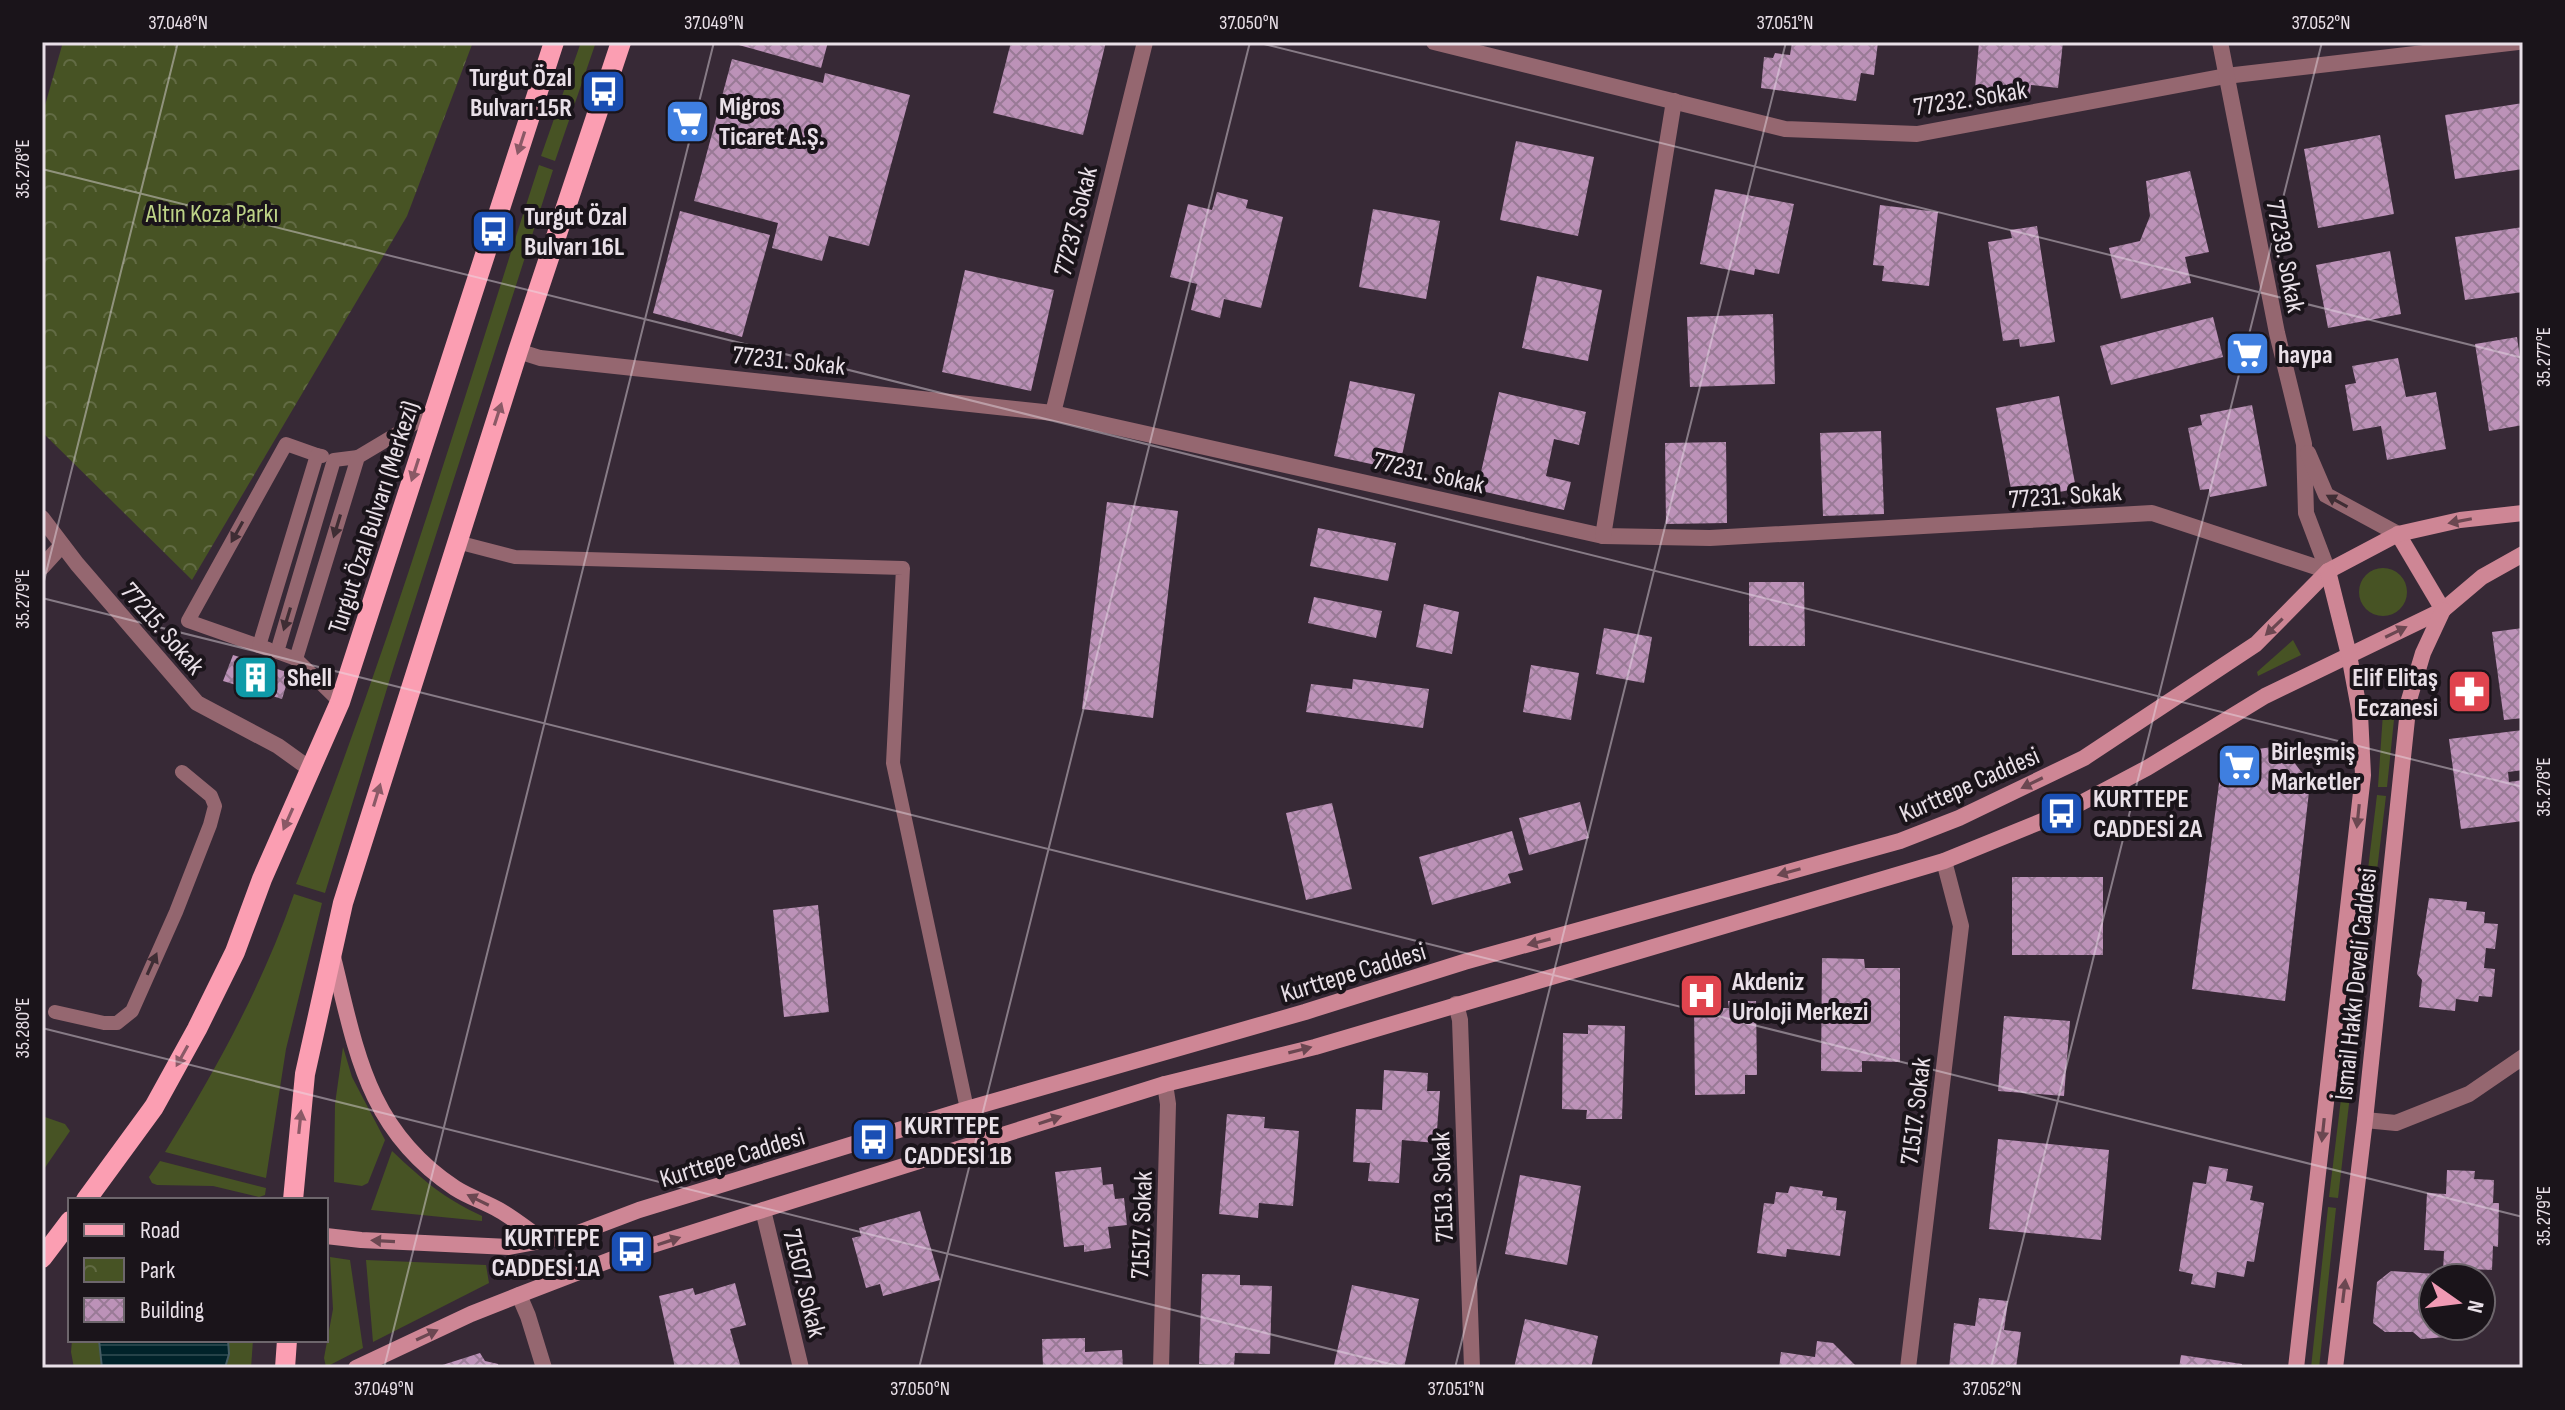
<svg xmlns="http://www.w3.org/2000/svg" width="2565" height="1410" font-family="'Sofia Sans Condensed',sans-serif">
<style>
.grass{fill:#475324}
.park{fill:url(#park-crowns)}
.water{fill:url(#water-rules);stroke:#465c63;stroke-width:2}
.building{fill:url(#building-cross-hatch)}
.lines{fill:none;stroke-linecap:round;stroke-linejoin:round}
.lane{stroke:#956770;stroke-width:14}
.street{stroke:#956770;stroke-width:16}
.secondary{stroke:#ce8695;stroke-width:16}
.primary{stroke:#fb9eb2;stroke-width:20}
.oneway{fill:#8a5966}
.oneway2{fill:#3f2d34}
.oneway3{fill:#6b4751}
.ticks{fill:none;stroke:#e9e0e8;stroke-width:2;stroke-opacity:0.45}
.labels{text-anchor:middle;stroke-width:8;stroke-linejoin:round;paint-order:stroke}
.poi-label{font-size:26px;font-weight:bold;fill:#e9e0e8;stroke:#1a141a;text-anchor:start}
.street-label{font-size:26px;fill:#e9e0e8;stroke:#1a141a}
.park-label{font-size:26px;fill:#bdd387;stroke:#1a141a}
.neatline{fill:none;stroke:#e9e0e8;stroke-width:3}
.ticks-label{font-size:20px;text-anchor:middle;fill:#e9e0e8}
</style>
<defs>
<pattern id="park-crowns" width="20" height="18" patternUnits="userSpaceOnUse" patternTransform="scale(2)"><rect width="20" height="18" fill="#475324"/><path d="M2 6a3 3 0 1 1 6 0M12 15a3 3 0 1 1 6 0" fill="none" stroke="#626b44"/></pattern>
<pattern id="water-rules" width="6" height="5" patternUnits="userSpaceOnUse" patternTransform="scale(2)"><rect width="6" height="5" fill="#00232a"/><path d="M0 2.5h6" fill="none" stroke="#254349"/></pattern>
<pattern id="building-cross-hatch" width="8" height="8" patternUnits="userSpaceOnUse" patternTransform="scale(2)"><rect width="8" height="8" fill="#bc92b8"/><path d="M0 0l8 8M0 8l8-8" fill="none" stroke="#997a96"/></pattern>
</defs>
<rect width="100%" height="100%" fill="#372936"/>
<g class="grass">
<path d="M581 42H596L555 161 541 156Z"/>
<path d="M539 165 553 170 392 672 325 893 296 884C390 649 461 405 539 165Z"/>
<circle cx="2383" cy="592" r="24"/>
<path d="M2293 640 2301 655 2258 676 2257 672Z"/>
<path d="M2395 710 2387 787H2378L2383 713Z"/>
<path d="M2377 795 2386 796 2361 1002 2352 1001Z"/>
<path d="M294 894 322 903 286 1049 266 1178 165 1152C216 1070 262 986 294 894Z"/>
<path d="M2352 1009 2360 1010 2338 1198 2329 1197Z"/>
<path d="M343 1047 352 1077 385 1140 368 1183 362 1186 334 1182 335 1104Z"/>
<path d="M42 1116 65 1124 70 1131 42 1172Z"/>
<path d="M392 1151C423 1180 443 1198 482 1216V1221L371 1210Z"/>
<path d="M160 1161 266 1188 265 1195 259 1197 213 1186 157 1185 152 1183 149 1177Z"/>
<path d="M2328 1207 2336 1208 2319 1368H2311Z"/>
<path d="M330 1257 350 1260 363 1348 326 1367 324 1358 333 1309Z"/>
<path d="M549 1257 495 1280 493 1265Z"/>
<path d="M366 1260 486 1265 489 1283 373 1342Z"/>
<path d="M72 1340H253L251 1368H74L71 1352Z"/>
</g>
<path class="park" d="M63 42H473L407 216 192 580 42 432V116Z"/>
<path class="water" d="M99 1340H228L229 1354 225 1368H102Z"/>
<g class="building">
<path d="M728 42H828L821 68Z"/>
<path d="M1011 42H1106L1083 135 993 113Z"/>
<path d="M1792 42H1878L1874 75 1861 73 1856 101 1761 88 1764 57 1773 58 1775 53 1790 55Z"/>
<path d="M1979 42H2063L2058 88 2031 85 2030 94 1975 89Z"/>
<path d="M732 59 823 83 825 73 910 95 869 246 829 236 822 261 772 248 778 223 694 201Z"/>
<path d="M2523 103V169L2455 179 2445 115Z"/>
<path d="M2380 135 2394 214 2318 228 2304 149Z"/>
<path d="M1516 141 1594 157 1578 236 1500 220Z"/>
<path d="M2190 171 2209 252 2185 257 2191 283 2121 299 2109 248 2140 241 2150 216 2146 181Z"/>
<path d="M1715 189 1794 204 1779 274 1755 269 1754 275 1700 264Z"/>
<path d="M1217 192 1248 200 1246 208 1283 217 1261 308 1224 299 1220 318 1191 310 1197 284 1170 277 1188 204 1212 210Z"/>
<path d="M1880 205 1938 212 1929 286 1882 281 1884 266 1873 265Z"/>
<path d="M1373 209 1440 221 1426 299 1359 287Z"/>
<path d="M680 211 770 235 742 337 653 313Z"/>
<path d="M2037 226 2055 342 2020 347 2019 339 2003 341 1988 242 2012 238 2010 230Z"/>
<path d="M2523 227V292L2465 300 2455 237Z"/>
<path d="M2390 251 2401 314 2328 328 2316 265Z"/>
<path d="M965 270 1054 290 1031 391 942 372Z"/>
<path d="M1537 276 1602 290 1588 361 1522 348Z"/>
<path d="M1773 314 1775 384 1690 387 1687 317Z"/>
<path d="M2213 317 2223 357 2111 385 2100 346Z"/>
<path d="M2517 337 2523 378V425L2489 431 2475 344Z"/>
<path d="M2398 358 2406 397 2436 392 2446 449 2387 460 2381 426 2353 431 2345 385 2356 383 2352 366Z"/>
<path d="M1350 381 1415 394 1399 470 1334 456Z"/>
<path d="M1499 392 1586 412 1579 445 1554 439 1546 476 1571 482 1564 510 1477 490Z"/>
<path d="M2059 396 2076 489 2013 500 1996 408Z"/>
<path d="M2252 405 2267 486 2210 497 2209 489 2200 490 2188 428 2202 425 2200 415Z"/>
<path d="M1881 431 1884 514 1823 516 1820 433Z"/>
<path d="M1726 442 1727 523 1666 524 1665 443Z"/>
<path d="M1107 502 1178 511 1153 718 1082 709Z"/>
<path d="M1318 528 1396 543 1388 581 1310 566Z"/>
<path d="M1749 582H1804L1805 646H1749Z"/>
<path d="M1314 597 1382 611 1376 638 1308 623Z"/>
<path d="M1424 604 1459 612 1452 654 1416 647Z"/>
<path d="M1604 628 1652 637 1644 683 1596 674Z"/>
<path d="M2523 628V718L2504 720 2492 632Z"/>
<path d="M233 655 290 673 282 699 223 681Z"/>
<path d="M1531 665 1579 673 1571 720 1523 712Z"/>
<path d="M1353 679 1429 689 1423 728 1306 712 1311 684 1352 689Z"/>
<path d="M2523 730V770L2508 772 2509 782 2523 780V821L2461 829 2449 739Z"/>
<path d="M2272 747 2293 761 2310 783 2285 1001 2192 989 2222 761 2251 750Z"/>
<path d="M1580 802 1589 838 1529 855 1519 818Z"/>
<path d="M1332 803 1352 889 1306 900 1286 813Z"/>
<path d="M1512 831 1523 870 1508 874 1511 883 1432 905 1419 857Z"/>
<rect x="2012" y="877" width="91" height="78"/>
<path d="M2429 898 2467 902 2466 910 2485 912 2484 923 2498 924 2495 949 2486 948 2484 968 2495 969 2492 997 2479 996 2478 1002 2456 999 2455 1011 2419 1007 2422 980 2417 974Z"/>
<path d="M818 905 829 1012 784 1017 773 910Z"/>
<path d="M1822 958 1864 959 1865 968H1900V1062L1862 1061V1072L1821 1071Z"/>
<path d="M1728 1001H1756L1757 1075H1745V1094L1695 1095 1694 1008H1729Z"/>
<path d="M2004 1016 2070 1021 2064 1096 1998 1091Z"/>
<path d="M1588 1025 1625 1026 1622 1119H1586L1587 1110 1562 1109 1563 1033 1588 1034Z"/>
<path d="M1384 1070 1428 1073 1427 1091H1440L1436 1143 1402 1140 1399 1183 1368 1181 1370 1163 1353 1162 1356 1109 1382 1110Z"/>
<path d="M1227 1114 1265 1117 1264 1128 1299 1131 1293 1206 1259 1203 1258 1218 1219 1214Z"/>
<path d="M1998 1139 2109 1150 2101 1240 1989 1229Z"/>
<path d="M2209 1166 2228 1169 2226 1181 2253 1186 2250 1200 2264 1203 2254 1262 2247 1261 2244 1277 2217 1272 2215 1288 2191 1284 2193 1274 2179 1271 2193 1182 2206 1184Z"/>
<path d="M1101 1167 1103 1185 1113 1184 1115 1199 1124 1198 1127 1225 1108 1227 1111 1248 1084 1252V1245L1064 1247 1055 1172Z"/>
<path d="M2447 1170 2475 1171 2474 1179 2494 1180 2493 1203H2499L2498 1247 2493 1246 2492 1270 2469 1269 2468 1273 2443 1272 2444 1251 2424 1250 2427 1193 2446 1194Z"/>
<path d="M1520 1175 1581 1186 1567 1265 1505 1254Z"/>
<path d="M1790 1186 1823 1191 1822 1196 1837 1198 1836 1210 1846 1211 1840 1256 1787 1249 1786 1257 1757 1253 1764 1203 1774 1204 1776 1192 1788 1193Z"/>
<path d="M920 1211 940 1280 883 1296 880 1284 866 1288 852 1238 861 1236 859 1228Z"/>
<path d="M2391 1271 2467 1276V1278H2433V1326H2463L2460 1336 2421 1339 2413 1332H2385L2373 1323 2377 1282Z"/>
<path d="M1202 1274 1240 1275V1285L1272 1286 1270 1354 1235 1353 1234 1366 1199 1364Z"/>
<path d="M735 1283 746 1325 730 1329 741 1368H675L659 1296 693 1288 695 1295Z"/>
<path d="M1352 1285 1419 1299 1404 1368H1349L1334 1365Z"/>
<path d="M1979 1298 2008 1301 2004 1330 2021 1332 2016 1368H1949L1954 1323 1975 1326Z"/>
<path d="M1525 1319 1598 1336 1591 1368H1514Z"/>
<path d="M1085 1338V1352L1122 1350 1123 1368H1043L1042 1339Z"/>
<path d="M1817 1341 1833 1343 1858 1368H1779L1781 1352 1815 1357Z"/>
<path d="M480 1353 485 1361 498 1364 499 1368H433Z"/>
<path d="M2181 1355 2242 1364V1368H2179Z"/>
</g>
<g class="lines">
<g class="lane">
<path d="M457 542 515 557 903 568 893 763 967 1109"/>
<path d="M259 646 188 621 286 444 317 455"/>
<path d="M268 649 259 646 317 455 322 456"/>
<path d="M296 659 277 652 334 460 358 457"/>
<path d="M340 702 296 659 358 457 435 411"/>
<path d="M55 1012 104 1023H117L132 1011 176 912 210 825 215 806 211 796 182 772"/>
</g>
<g class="street">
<path d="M1434 42 1785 129 1917 134 2226 76 2518 42"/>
<path d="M2220 42 2277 333 2304 444 2306 513 2328 571"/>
<path d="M518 351 540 358 1053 413 1603 536 1710 538 2152 513 2328 571"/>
<path d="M1053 413 1145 42"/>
<path d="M2308 453 2326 495 2398 534"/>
<path d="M42 518 77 564 197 703 278 746 310 769"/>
<path d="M1603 536 1674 101"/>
<path d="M42 567 62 545"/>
<path d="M1456 1004 1460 1020 1472 1368"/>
<path d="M2365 1120 2396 1123 2469 1094 2523 1057"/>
<path d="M763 1210 801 1368"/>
<path d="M519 1295 528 1316 544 1368"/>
<path d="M1161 1368 1168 1104 1165 1084"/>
<path d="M1908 1368 1961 926 1944 861"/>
</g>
<g class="secondary">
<path d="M2398 534 2443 610"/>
<path d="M332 953C356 1049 366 1129 455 1188 469 1197 485 1202 499 1210 515 1219 529 1231 544 1241"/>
<path d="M326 1236 361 1240 509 1247 573 1235 639 1210 967 1109 1305 1012 1464 962 1900 841 1959 818 2084 758 2256 644 2328 571 2398 534 2460 520 2523 513"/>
<path d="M356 1368 471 1314 519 1295 631 1252 763 1210 1165 1084 1315 1047 1944 861 2062 813 2147 768 2265 696 2443 610 2482 577 2523 554"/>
<path d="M2296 1368 2363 775 2360 714 2349 655 2328 571"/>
<path d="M2335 1368 2365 1120 2409 700 2423 653 2443 610"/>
</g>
<g class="primary">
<path d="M86 1200 154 1107 197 1029 235 952 262 879 340 702 554 42"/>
<path d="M293 1200 305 1074 343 903 518 351 621 42"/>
<path d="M42 1258 70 1221"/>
<path d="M285 1368 287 1340"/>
</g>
</g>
<defs><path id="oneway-solid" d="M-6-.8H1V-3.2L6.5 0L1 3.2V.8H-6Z" transform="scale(2)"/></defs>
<g class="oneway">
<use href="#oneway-solid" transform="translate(521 143) rotate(108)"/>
<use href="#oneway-solid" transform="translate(498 414) rotate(-72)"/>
<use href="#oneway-solid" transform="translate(415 470) rotate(108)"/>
<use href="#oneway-solid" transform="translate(377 795) rotate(-73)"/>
<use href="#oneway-solid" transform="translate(288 819) rotate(114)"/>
<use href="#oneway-solid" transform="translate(182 1056) rotate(119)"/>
<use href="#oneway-solid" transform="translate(300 1122) rotate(-84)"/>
</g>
<g class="oneway2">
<use href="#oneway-solid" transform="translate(2337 501) rotate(-151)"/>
<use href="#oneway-solid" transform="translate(337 526) rotate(107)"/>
<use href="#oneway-solid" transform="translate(237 532) rotate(119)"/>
<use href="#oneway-solid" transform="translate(287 619) rotate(107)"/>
<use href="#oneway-solid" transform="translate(152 964) rotate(-66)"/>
</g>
<g class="oneway3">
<use href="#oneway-solid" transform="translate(2460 521) rotate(169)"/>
<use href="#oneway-solid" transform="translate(2274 627) rotate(136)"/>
<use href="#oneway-solid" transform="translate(2396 632) rotate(-26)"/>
<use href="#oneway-solid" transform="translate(2032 783) rotate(154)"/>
<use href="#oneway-solid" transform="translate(2358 816) rotate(96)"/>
<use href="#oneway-solid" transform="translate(1789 872) rotate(164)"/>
<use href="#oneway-solid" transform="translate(1539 942) rotate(165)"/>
<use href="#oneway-solid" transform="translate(1300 1050) rotate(-14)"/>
<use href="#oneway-solid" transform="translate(1050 1120) rotate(-18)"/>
<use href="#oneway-solid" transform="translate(2323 1130) rotate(96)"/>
<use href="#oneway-solid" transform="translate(478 1200) rotate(-154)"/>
<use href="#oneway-solid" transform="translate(383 1241) rotate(-177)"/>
<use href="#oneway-solid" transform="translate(669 1241) rotate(-18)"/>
<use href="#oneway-solid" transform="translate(2344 1291) rotate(-83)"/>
<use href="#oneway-solid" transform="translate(427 1335) rotate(-25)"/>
</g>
<path class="ticks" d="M1256 42 2523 358M42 169 2523 787M42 589 178 42M42 598 2523 1217M42 1028 1406 1368M384 1368 714 42M919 1368 1250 42M1455 1368 1786 42M1991 1368 2322 42"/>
<defs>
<symbol id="bus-square" viewBox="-11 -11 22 22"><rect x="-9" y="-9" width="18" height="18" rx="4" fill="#1a4fb4" stroke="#1a141a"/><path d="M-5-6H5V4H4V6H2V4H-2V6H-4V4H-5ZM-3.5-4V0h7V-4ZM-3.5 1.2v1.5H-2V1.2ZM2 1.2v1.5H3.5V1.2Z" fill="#fff"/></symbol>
<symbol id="supermarket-square" viewBox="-11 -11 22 22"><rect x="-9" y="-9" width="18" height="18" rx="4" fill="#3f7fe0" stroke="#1a141a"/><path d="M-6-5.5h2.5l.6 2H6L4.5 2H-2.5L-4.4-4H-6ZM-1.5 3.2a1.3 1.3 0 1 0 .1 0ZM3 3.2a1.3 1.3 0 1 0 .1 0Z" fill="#fff"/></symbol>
<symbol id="building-square" viewBox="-11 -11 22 22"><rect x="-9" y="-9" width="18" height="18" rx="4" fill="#0f9aa8" stroke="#1a141a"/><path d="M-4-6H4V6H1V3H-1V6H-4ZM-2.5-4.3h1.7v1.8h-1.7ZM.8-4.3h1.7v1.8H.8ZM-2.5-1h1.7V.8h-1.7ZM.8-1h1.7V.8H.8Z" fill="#fff"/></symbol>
<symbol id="pharmacy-square" viewBox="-11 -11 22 22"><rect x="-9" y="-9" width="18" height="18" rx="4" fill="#e0444e" stroke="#1a141a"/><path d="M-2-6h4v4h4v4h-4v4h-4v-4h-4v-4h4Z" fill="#fff"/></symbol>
<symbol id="hospital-square" viewBox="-11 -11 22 22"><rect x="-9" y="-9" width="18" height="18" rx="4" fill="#e0444e" stroke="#1a141a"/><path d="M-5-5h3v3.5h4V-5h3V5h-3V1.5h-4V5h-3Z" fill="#fff"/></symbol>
</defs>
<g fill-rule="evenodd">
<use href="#bus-square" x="578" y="66" width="51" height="51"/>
<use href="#supermarket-square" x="662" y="96" width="51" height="51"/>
<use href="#bus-square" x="468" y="206" width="51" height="51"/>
<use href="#supermarket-square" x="2222" y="328" width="51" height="51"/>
<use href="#building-square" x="230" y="652" width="51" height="51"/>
<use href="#pharmacy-square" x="2444" y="666" width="51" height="51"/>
<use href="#supermarket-square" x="2214" y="740" width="51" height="51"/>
<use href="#bus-square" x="2036" y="788" width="51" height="51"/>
<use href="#hospital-square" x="1676" y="970" width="51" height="51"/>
<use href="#bus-square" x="848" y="1114" width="51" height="51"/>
<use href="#bus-square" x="606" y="1226" width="51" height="51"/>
</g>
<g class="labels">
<g class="poi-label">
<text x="572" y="86" text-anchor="end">Turgut Özal<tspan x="572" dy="30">Bulvarı 15R</tspan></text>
<text x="719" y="115">Migros<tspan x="719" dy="30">Ticaret A.Ş.</tspan></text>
<text x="524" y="225">Turgut Özal<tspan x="524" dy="30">Bulvarı 16L</tspan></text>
<text x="2278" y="363">haypa</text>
<text x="287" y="686">Shell</text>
<text x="2438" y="686" text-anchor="end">Elif Elitaş<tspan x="2438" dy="30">Eczanesi</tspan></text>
<text x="2271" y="760">Birleşmiş<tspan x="2271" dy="30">Marketler</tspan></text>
<text x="2093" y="807">KURTTEPE<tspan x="2093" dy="30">CADDESİ 2A</tspan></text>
<text x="1732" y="990">Akdeniz<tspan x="1732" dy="30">Uroloji Merkezi</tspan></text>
<text x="904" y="1134">KURTTEPE<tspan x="904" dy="30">CADDESİ 1B</tspan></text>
<text x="600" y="1246" text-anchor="end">KURTTEPE<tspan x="600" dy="30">CADDESİ 1A</tspan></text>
</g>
<g class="street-label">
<text transform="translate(1970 98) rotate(-9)" y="9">77232. Sokak</text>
<text transform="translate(1075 221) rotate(-76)" y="9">77237. Sokak</text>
<text transform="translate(2286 256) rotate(79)" y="9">77239. Sokak</text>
<text transform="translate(789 360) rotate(6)" y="9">77231. Sokak</text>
<text transform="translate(1429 472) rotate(13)" y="9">77231. Sokak</text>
<text transform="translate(2065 495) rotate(-4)" y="9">77231. Sokak</text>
<text transform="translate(373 517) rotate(-72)" y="9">Turgut Özal Bulvarı (Merkezi)</text>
<text transform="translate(163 628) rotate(49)" y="9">77215. Sokak</text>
<text transform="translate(1969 784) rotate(-24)" y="9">Kurttepe Caddesi</text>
<text transform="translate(1353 972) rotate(-17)" y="9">Kurttepe Caddesi</text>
<text transform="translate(2355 984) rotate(-84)" y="9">İsmail Hakkı Develi Caddesi</text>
<text transform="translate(1915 1111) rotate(-83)" y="9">71517. Sokak</text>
<text transform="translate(732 1157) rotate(-17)" y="9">Kurttepe Caddesi</text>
<text transform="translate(1442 1187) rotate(-92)" y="9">71513. Sokak</text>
<text transform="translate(1141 1225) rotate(-88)" y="9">71517. Sokak</text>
<text transform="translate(805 1283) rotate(76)" y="9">71507. Sokak</text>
</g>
<g class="park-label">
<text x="212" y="222">Altın Koza Parkı</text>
</g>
</g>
<rect width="2565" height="1410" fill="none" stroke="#1a141a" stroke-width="88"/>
<rect x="68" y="1198" width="260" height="144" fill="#1a141a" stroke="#6d666c" stroke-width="2"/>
<rect x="84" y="1224" width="40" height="12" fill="#fb9eb2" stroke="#6d666c" stroke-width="2"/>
<text x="140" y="1238" font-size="24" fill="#e9e0e8">Road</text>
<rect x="84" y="1258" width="40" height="24" fill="url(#park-crowns)" stroke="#6d666c" stroke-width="2"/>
<text x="140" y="1278" font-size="24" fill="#e9e0e8">Park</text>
<rect x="84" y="1298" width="40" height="24" fill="url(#building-cross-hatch)" stroke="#6d666c" stroke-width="2"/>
<text x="140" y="1318" font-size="24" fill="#e9e0e8">Building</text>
<g transform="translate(2457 1302) rotate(104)"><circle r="38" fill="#1a141a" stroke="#6d666c" stroke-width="2"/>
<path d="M0-6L14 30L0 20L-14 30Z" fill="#f09ab4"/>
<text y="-12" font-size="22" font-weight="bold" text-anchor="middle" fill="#e9e0e8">N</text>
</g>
<rect x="44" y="44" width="2477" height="1322" class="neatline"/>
<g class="ticks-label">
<text x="178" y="29">37.048°N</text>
<text x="714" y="29">37.049°N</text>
<text x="1249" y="29">37.050°N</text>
<text x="1785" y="29">37.051°N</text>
<text x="2321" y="29">37.052°N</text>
<text transform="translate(22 169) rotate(-90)" y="7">35.278°E</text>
<text transform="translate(2543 357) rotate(-90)" y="7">35.277°E</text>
<text transform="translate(22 599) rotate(-90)" y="7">35.279°E</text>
<text transform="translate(2543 787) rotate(-90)" y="7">35.278°E</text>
<text transform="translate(22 1028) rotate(-90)" y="7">35.280°E</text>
<text transform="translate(2543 1216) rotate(-90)" y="7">35.279°E</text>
<text x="384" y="1395">37.049°N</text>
<text x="920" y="1395">37.050°N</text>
<text x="1456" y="1395">37.051°N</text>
<text x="1992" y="1395">37.052°N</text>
</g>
</svg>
